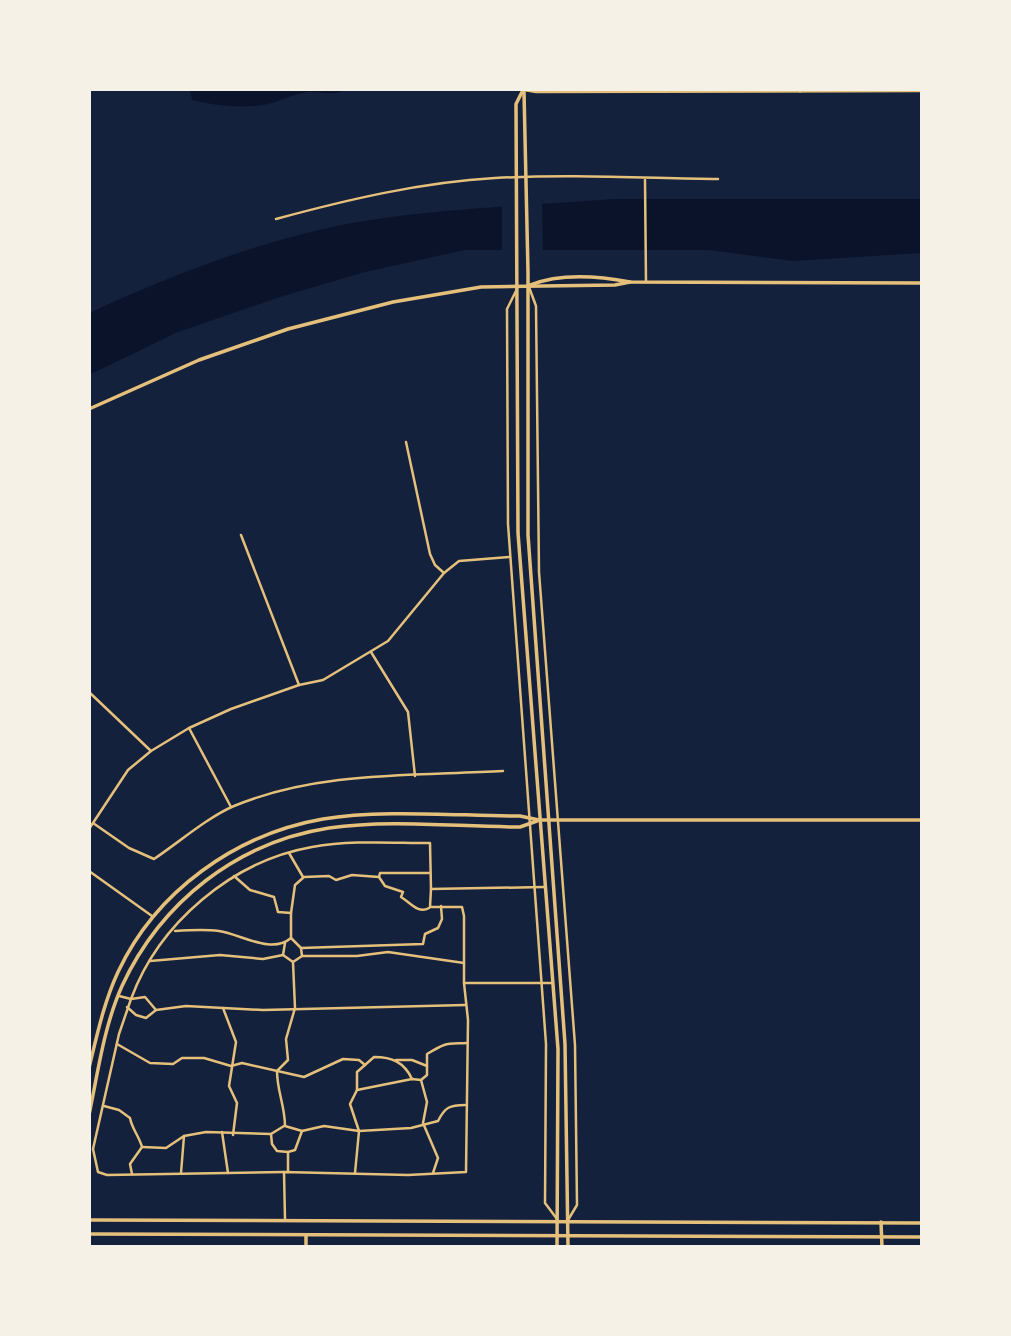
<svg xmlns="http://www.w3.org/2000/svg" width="1011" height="1336" font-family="Rubik,sans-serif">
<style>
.water{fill:#0b132b}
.pier{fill:#14213d}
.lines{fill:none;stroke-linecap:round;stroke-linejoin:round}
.minor{stroke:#e5c07b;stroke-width:2.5}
.tertiary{stroke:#e5c07b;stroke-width:3.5}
.secondary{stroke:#e5c07b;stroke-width:3.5}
</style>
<rect width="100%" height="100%" fill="#14213d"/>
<g class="water">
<path d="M346 89C335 97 322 91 309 92 294 93 282 101 268 104 243 109 217 106 192 100L190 90Z"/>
<path d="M612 199H922V253L793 261 708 250H465L365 272 280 297 178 332 89 375V313C172 275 256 242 346 224 433 208 524 206 612 199Z"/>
</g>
<path class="pier" d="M542 201 543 255H502V204Z"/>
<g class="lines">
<g class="minor">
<path d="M518 89 536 92 922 91"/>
<path d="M645 180 646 282"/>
<path d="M276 219C346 200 422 182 495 178 569 174 643 178 718 179"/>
<path d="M529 287 536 306 539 572 575 1045 577 1205 568 1220"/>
<path d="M517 289 507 309 508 524 546 1044 545 1203 557 1219"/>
<path d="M406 442 430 554 435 565 444 573"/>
<path d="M241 535 299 685"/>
<path d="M371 652 408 712 415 776"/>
<path d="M89 692 151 751"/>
<path d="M189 728 231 807"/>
<path d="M93 823 129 848 154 859C178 843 208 817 234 806 318 771 413 776 503 771"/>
<path d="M89 829 128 770 151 751 189 728 231 709 299 685 323 680 388 641 444 573 459 561 509 557"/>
<path d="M289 853 303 877"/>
<path d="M89 871 152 916"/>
<path d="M379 877 380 873H429"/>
<path d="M291 913 295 885 304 877 329 876 336 880 352 875 379 877 385 886 403 892 401 897C411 903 418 914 429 908"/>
<path d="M175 931C189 930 204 929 219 931 241 934 271 955 291 938V913L278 912 274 897 250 890 234 876"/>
<path d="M285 943 283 955 293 962"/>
<path d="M301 948 423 944 425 934 438 928 442 919 441 906"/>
<path d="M302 956H357L388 952 464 963"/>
<path d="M150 961 220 955 263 959 283 955"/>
<path d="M464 983H551"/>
<path d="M119 996 131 999 119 1034 93 1149 98 1172 107 1175 284 1172"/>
<path d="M465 1005 263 1010 186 1006 156 1010 145 997 131 999C159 923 232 861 312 847 352 840 391 843 430 843L431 889 544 887"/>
<path d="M127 1007 136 1015 146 1018 156 1010"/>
<path d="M223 1008 236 1042 229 1086 237 1103 233 1135"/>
<path d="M117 1044 150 1063 173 1064 182 1058H204L231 1066 242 1063 304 1077 343 1059 359 1060 365 1065"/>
<path d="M396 1060H412L427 1066V1054C447 1042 445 1044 467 1043"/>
<path d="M421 1080 427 1075V1066"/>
<path d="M357 1090V1072L374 1057C392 1057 404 1062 412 1079"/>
<path d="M104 1106 119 1110 130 1118C132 1129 139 1136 142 1147L130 1164 132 1174"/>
<path d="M284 1126 271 1134 272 1144 277 1151 288 1152"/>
<path d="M302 1131 324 1126 359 1131 411 1128 438 1121C445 1107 450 1105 465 1105"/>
<path d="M222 1132 228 1173"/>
<path d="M142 1147 166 1148 184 1136 206 1132 271 1134"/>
<path d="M288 1172V1152L295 1150 302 1131 285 1126C285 1106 277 1091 277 1071L288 1060 286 1039 295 1008 293 962 302 956 301 948 291 938"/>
<path d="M181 1173 184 1136"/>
<path d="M355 1173 359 1131 350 1104 357 1090 412 1079 421 1080 427 1102 423 1123 438 1158 433 1173"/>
<path d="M285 1219 284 1172 408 1175 466 1172 468 1020 464 983V916L462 907H430L431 889"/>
</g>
<g class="tertiary">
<path d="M800 89V91"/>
<path d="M530 285C560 273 599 276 630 282L922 283"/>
<path d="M89 409 199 360 288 329 393 302 481 287 615 285 630 282"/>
<path d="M89 1068C97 1035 104 1002 118 972 156 891 236 834 323 819 381 809 460 816 520 816L539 820H922"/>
<path d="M89 1115C98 1072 104 1026 122 986 161 902 237 842 329 828 392 819 457 827 520 827L537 821"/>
<path d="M89 1220 922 1223"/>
<path d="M881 1222 882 1247"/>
<path d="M89 1234 922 1237"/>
<path d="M306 1247V1235"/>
</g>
<g class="secondary">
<path d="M523 90 516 104 518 533 558 1049 557 1247"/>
<path d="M524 92 528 272V535L565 1044 568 1247"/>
</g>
</g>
<rect width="1011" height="1336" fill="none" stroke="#f6f1e7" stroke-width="182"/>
</svg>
